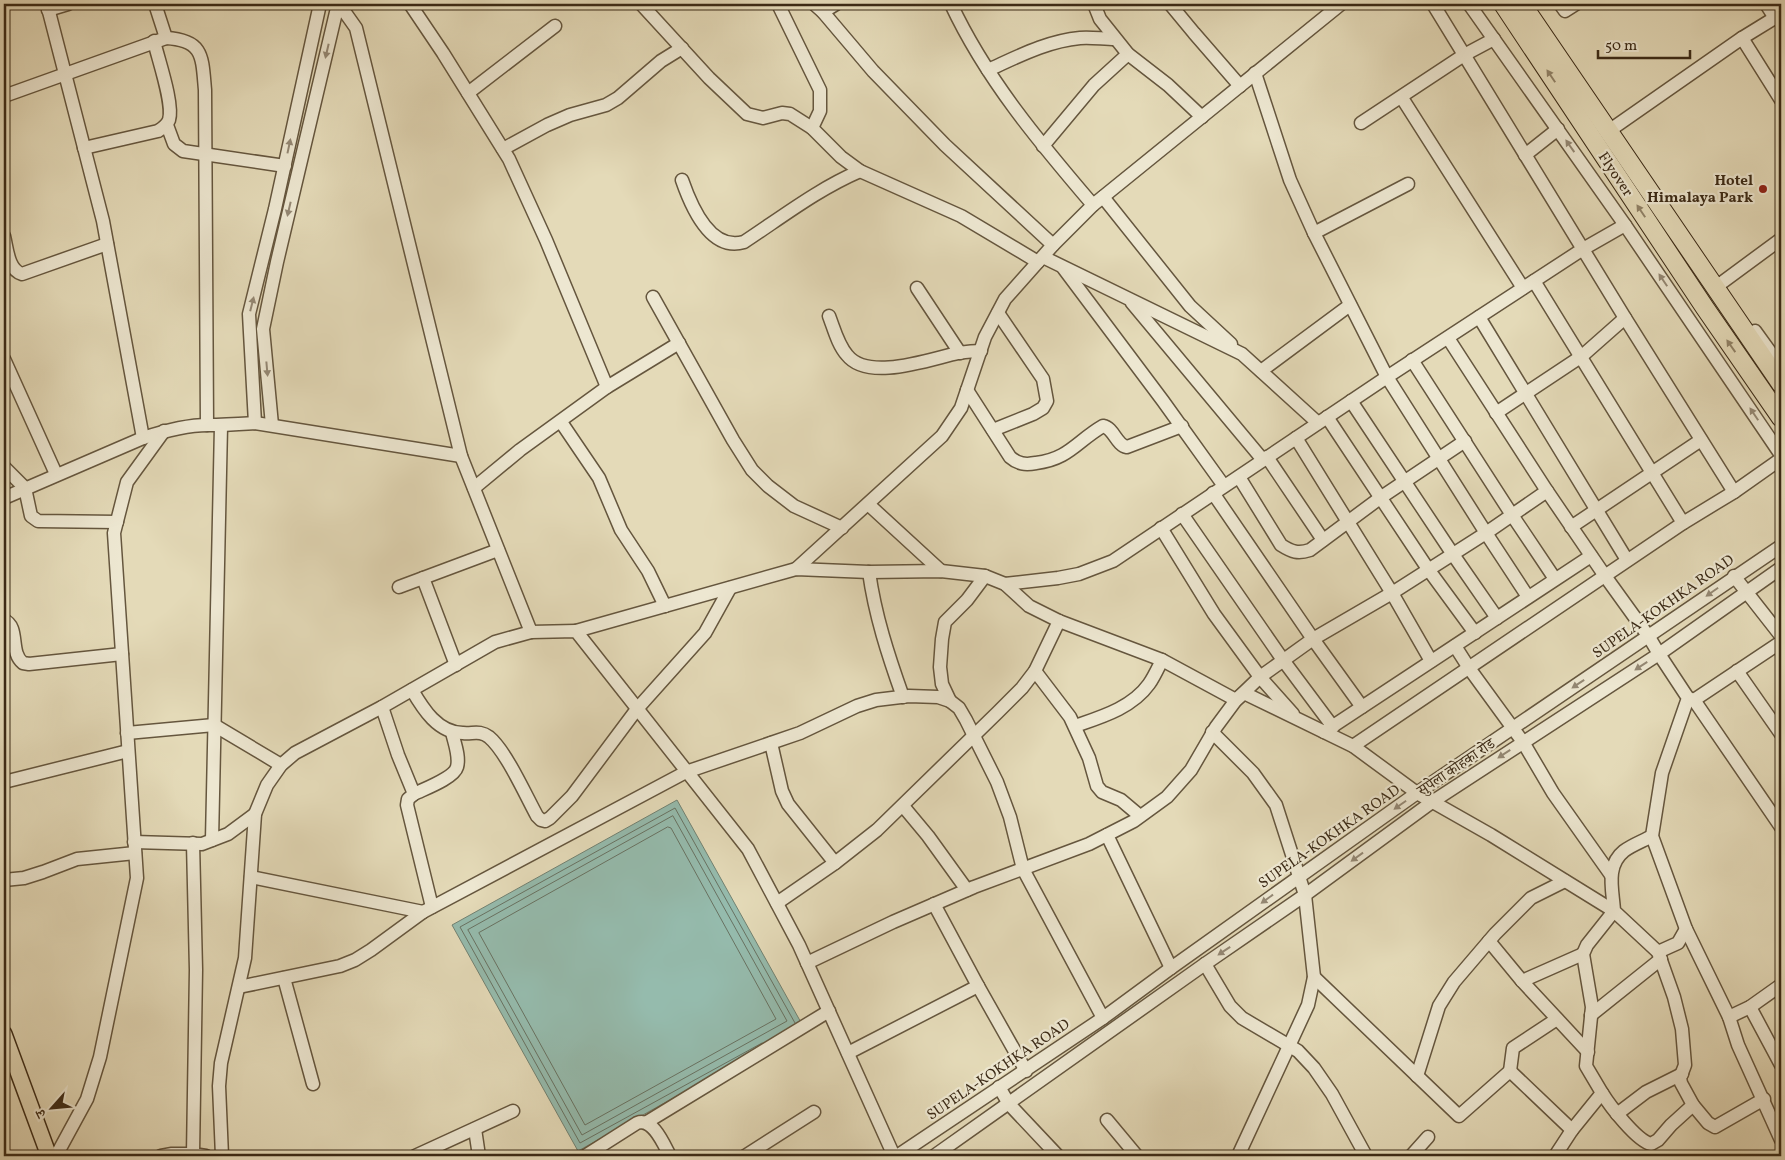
<svg xmlns="http://www.w3.org/2000/svg" width="1785" height="1160" font-family="Vollkorn,'Noto Serif Devanagari',serif">
<style>
.water{fill:#95bbad;stroke:#718171}
.lines{fill:none;stroke-linecap:round;stroke-linejoin:round}
.shore{stroke:#687262;stroke-width:1}
.minor-casing{stroke:#65563e;stroke-width:15}
.major-casing{stroke:#3b2a16;stroke-width:18}
.highway-casing{stroke:#3b2a16;stroke-width:20}
.minor{stroke:#ede7d1;stroke-width:12}
.major{stroke:#e4dab8;stroke-width:15}
.highway{stroke:#e4dab8;stroke-width:18}
.oneway{fill:#948874}
.oneway2{fill:#908267}
.poi-dot{fill:#8f2418;stroke:#ede7d1;stroke-width:2}
.labels{text-anchor:middle;stroke-width:4.5;stroke-linejoin:round;paint-order:stroke}
.street-label{font-size:15px;fill:#3b2a16;stroke:#ede7d1}
.poi-label{font-size:15px;font-weight:bold;fill:#3b2a16;stroke:#ede7d1;text-anchor:end}
</style>
<rect width="100%" height="100%" fill="#e4dab8"/>
<filter id="stains"><feTurbulence type="fractalNoise" baseFrequency=".004" numOctaves="4"/><feColorMatrix values="0 0 0 0 .2 0 0 0 0 .09 0 0 0 0 .02 0 0 0 .5 -.17"/></filter>
<radialGradient id="worn" r=".72"><stop offset=".6" stop-color="#630" stop-opacity="0"/><stop offset="1" stop-color="#630" stop-opacity=".3"/></radialGradient>
<path class="water" d="M677 800 803 1026 578 1151 452 925Z"/>
<g class="lines">
<g class="shore">
<path d="M673 816 787 1021 582 1135 468 930Z"/>
<path d="M668 827 671 828 776 1019 585 1125 479 933Z"/>
<path d="M762 1043 580 1143 460 927 675 808 795 1023"/>
</g>
<defs>
<g id="minor">
<path d="M47 4 103 221 143 438"/>
<path d="M339 4 356 28 461 456 531 632 576 631 748 849 799 945 894 1156"/>
<path d="M410 4 443 53 509 159 546 240 607 387"/>
<path d="M641 4 709 78 747 114 763 118 782 113 790 114 812 128 841 157 860 171 961 216 1038 262"/>
<path d="M778 4 820 90V111L812 128"/>
<path d="M814 4 823 12 873 71 945 145 1053 245"/>
<path d="M951 4C986 79 1040 143 1093 205"/>
<path d="M1094 4 1100 19 1128 54 1168 85 1202 117"/>
<path d="M1170 4 1194 33 1240 86"/>
<path d="M1433 4 1625 318 1734 492 1781 459"/>
<path d="M1469 4 1625 225 1781 455"/>
<path d="M1560 4 1565 11 1576 4"/>
<path d="M1766 4 1775 18"/>
<path d="M48 10 68 4"/>
<path d="M823 12 836 4"/>
<path d="M166 38C204 40 202 57 205 90L207 425"/>
<path d="M1742 38 1781 14"/>
<path d="M988 70C1017 57 1047 41 1080 38 1091 37 1103 39 1115 39"/>
<path d="M1255 73 1290 180 1314 233 1387 377 1486 533 1528 597"/>
<path d="M468 93 555 26"/>
<path d="M4 96 166 38 155 4"/>
<path d="M1402 98 1523 288"/>
<path d="M1361 123 1464 55 1494 39"/>
<path d="M167 125 174 144 183 151 285 166"/>
<path d="M1613 128 1742 38 1781 100"/>
<path d="M1043 146 1094 85 1128 54"/>
<path d="M84 148 158 131C163 128 167 125 169 120 174 104 158 59 154 41"/>
<path d="M503 149 547 125 570 115 606 105 618 98 661 61 682 48"/>
<path d="M1525 155 1558 129"/>
<path d="M682 180C691 206 710 252 744 242 782 217 818 189 860 171"/>
<path d="M1103 197 1190 306 1231 344"/>
<path d="M1314 233 1408 184"/>
<path d="M4 236C7 248 8 270 22 274L107 244"/>
<path d="M1043 257 1242 354 1318 423"/>
<path d="M1064 269 1163 401 1224 486"/>
<path d="M1534 281 1683 523"/>
<path d="M1720 284 1781 239"/>
<path d="M917 288 960 353"/>
<path d="M653 297 733 440 752 470 768 486 794 506 842 528"/>
<path d="M1132 303 1263 460"/>
<path d="M829 316C834 329 838 345 847 355 868 382 930 359 958 353 965 352 973 351 981 351"/>
<path d="M1479 317 1627 560"/>
<path d="M1755 331 1781 367"/>
<path d="M1448 338 1547 491 1605 576 1649 637 1659 654 1688 698 1662 773 1652 836 1686 929 1729 1017 1738 1045 1781 1140"/>
<path d="M4 359 56 474"/>
<path d="M1412 360 1512 515 1555 579"/>
<path d="M1261 371 1350 305"/>
<path d="M967 390 1010 457C1018 464 1025 465 1036 463 1069 459 1077 441 1103 426 1114 428 1116 445 1127 447L1182 426"/>
<path d="M1351 401 1452 553 1497 618"/>
<path d="M1496 413 1582 356 1625 318"/>
<path d="M1327 417 1428 569 1475 633"/>
<path d="M561 422 599 478 621 530 648 571 665 606"/>
<path d="M255 423 249 314 275 209 320 4"/>
<path d="M272 425 263 329 277 262 338 4"/>
<path d="M993 430 1033 414 1043 408 1047 401 1043 379 998 313"/>
<path d="M1296 438 1392 593 1431 661"/>
<path d="M1267 457 1323 540"/>
<path d="M4 467 25 488 31 516 38 521 117 522"/>
<path d="M1239 477 1281 545C1292 552 1298 554 1310 550L1380 498 1465 441"/>
<path d="M474 488 520 450 607 387 679 343"/>
<path d="M1213 493 1313 639 1362 707"/>
<path d="M4 498 143 438C164 431 187 425 208 425 224 425 239 424 255 423L461 456"/>
<path d="M868 504 941 571"/>
<path d="M1182 514 1283 660 1333 727"/>
<path d="M1571 527 1701 440"/>
<path d="M1161 528 1214 614 1260 677 1293 714"/>
<path d="M796 569 942 436 961 408 985 337 1005 299 1053 245 1093 205 1341 4"/>
<path d="M869 572C875 615 888 655 903 697"/>
<path d="M1734 576 1781 636"/>
<path d="M423 578 456 665"/>
<path d="M1005 584 1058 578 1079 574 1113 561 1387 377 1583 249 1625 225"/>
<path d="M399 587 498 550"/>
<path d="M4 620C20 627 9 652 23 663L29 664 122 654"/>
<path d="M576 631 796 569 869 572 941 571 985 576 1005 584 1029 606 1059 621 1162 660 1236 700 1244 693 1353 746 1417 793 1491 835 1614 911 1587 945 1583 954 1592 1007 1586 1066 1602 1093 1572 1130 1555 1156"/>
<path d="M1455 646 1469 668 1523 742 1553 793 1611 875"/>
<path d="M1035 671 1070 717 1089 758 1097 786 1102 792 1121 800 1140 816"/>
<path d="M1737 671 1781 734"/>
<path d="M412 690C423 709 438 733 463 733 473 734 480 730 489 737 506 751 526 796 537 816L541 820 545 821 550 818 572 796 637 709 705 633 730 588"/>
<path d="M1688 698 1694 700 1781 642"/>
<path d="M1694 700 1781 827"/>
<path d="M950 701 942 684 940 667 942 639 945 622 967 600 985 576"/>
<path d="M382 707 398 755 414 794C424 789 454 778 457 767 460 756 454 742 452 732"/>
<path d="M1075 726C1101 717 1132 708 1149 684 1154 677 1158 668 1162 660"/>
<path d="M1212 732 1253 773 1276 805 1305 895 1314 977 1308 1005 1238 1156"/>
<path d="M1324 732 1591 556"/>
<path d="M127 733 214 725 281 765"/>
<path d="M771 743 782 791 788 804 835 863"/>
<path d="M1353 746 1683 523 1734 492"/>
<path d="M4 782 128 751"/>
<path d="M414 794 408 799 407 805 432 907"/>
<path d="M903 806 928 836 967 890"/>
<path d="M1107 835 1171 968"/>
<path d="M1652 836C1643 841 1632 845 1624 851 1605 866 1613 891 1614 911L1658 952 1678 943 1686 929"/>
<path d="M212 840 221 426"/>
<path d="M134 842 202 844 228 834 255 814"/>
<path d="M193 843 196 970 193 1154 206 1156"/>
<path d="M251 877 423 912"/>
<path d="M4 880 24 878 43 872 77 859 135 853"/>
<path d="M777 903 835 863 877 830 997 713 1022 688 1035 671 1059 621"/>
<path d="M934 904 978 986 1026 1071"/>
<path d="M1489 941 1522 981 1588 1052"/>
<path d="M1658 952 1674 997 1682 1029 1685 1065 1680 1078 1681 1083 1693 1105 1708 1123 1715 1127 1764 1099"/>
<path d="M807 963 893 922 974 887 1089 844 1134 821 1167 797 1191 770 1216 727 1236 700 1260 677 1313 639 1392 593 1486 533 1547 491"/>
<path d="M1205 964 1230 1006 1242 1018 1298 1051 1314 1068 1332 1094 1366 1156"/>
<path d="M1314 977 1459 1116 1510 1071 1572 1130"/>
<path d="M284 978 313 1084"/>
<path d="M1522 981 1583 954"/>
<path d="M239 987 340 966 355 960 371 950 423 912 686 772 800 733 857 706 876 700 909 696 938 697 950 701 959 708 966 720 997 782 1010 817 1023 869 1103 1018"/>
<path d="M1750 1007 1781 1065"/>
<path d="M1591 1015 1661 959"/>
<path d="M1729 1017 1750 1007 1781 985"/>
<path d="M848 1053 978 986"/>
<path d="M1510 1071 1513 1048 1557 1019"/>
<path d="M1417 1076 1439 1006 1454 982 1495 934 1531 898 1565 881"/>
<path d="M999 1087 1009 1104 1058 1156"/>
<path d="M1602 1093C1610 1106 1637 1141 1651 1144L1658 1140 1671 1125 1693 1105"/>
<path d="M1617 1114 1646 1092 1682 1074"/>
<path d="M1107 1120 1137 1156"/>
<path d="M647 1122 829 1011"/>
<path d="M475 1129 479 1156"/>
<path d="M56 1156 87 1099 100 1057 137 878 114 533 127 482 164 431"/>
<path d="M161 1156 172 1154H193"/>
<path d="M222 1156 219 1086 221 1063 245 958 255 814 267 785 281 765 295 753 382 707 495 642 531 632"/>
<path d="M415 1156 513 1111"/>
<path d="M585 1156 637 1123C653 1117 664 1145 670 1156"/>
<path d="M745 1156 814 1112"/>
<path d="M897 1156 1103 1018 1171 968 1417 793 1781 546"/>
<path d="M934 1156 1205 964 1305 895 1432 802 1659 654 1781 568"/>
<path d="M1411 1156 1428 1137"/>
</g>
<path id="major" d="M4 1034 49 1156"/>
<g id="highway">
<path d="M1503 4 1705 308 1781 418"/>
<path d="M1522 4 1781 384"/>
</g>
</defs>
<use href="#minor" class="minor-casing"/>
<use href="#major" class="major-casing"/>
<use href="#highway" class="highway-casing"/>
<use href="#minor" class="minor"/>
<use href="#major" class="major"/>
<use href="#highway" class="highway"/>
</g>
<defs><path id="oneway-solid" d="M-6-.8H1V-3.2L6.5 0L1 3.2V.8H-6Z" transform="scale(1.25)"/></defs>
<g class="oneway">
<use href="#oneway-solid" transform="translate(327 51) rotate(103)"/>
<use href="#oneway-solid" transform="translate(289 146) rotate(-78)"/>
<use href="#oneway-solid" transform="translate(1570 146) rotate(-125)"/>
<use href="#oneway-solid" transform="translate(289 209) rotate(103)"/>
<use href="#oneway-solid" transform="translate(1663 280) rotate(-124)"/>
<use href="#oneway-solid" transform="translate(252 304) rotate(-76)"/>
<use href="#oneway-solid" transform="translate(267 369) rotate(85)"/>
<use href="#oneway-solid" transform="translate(1754 414) rotate(-124)"/>
<use href="#oneway-solid" transform="translate(1712 592) rotate(145)"/>
<use href="#oneway-solid" transform="translate(1641 666) rotate(147)"/>
<use href="#oneway-solid" transform="translate(1578 684) rotate(146)"/>
<use href="#oneway-solid" transform="translate(1504 754) rotate(147)"/>
<use href="#oneway-solid" transform="translate(1400 805) rotate(145)"/>
<use href="#oneway-solid" transform="translate(1357 857) rotate(144)"/>
<use href="#oneway-solid" transform="translate(1267 899) rotate(144)"/>
<use href="#oneway-solid" transform="translate(1224 951) rotate(146)"/>
</g>
<g class="oneway2">
<use href="#oneway-solid" transform="translate(1551 76) rotate(-124)"/>
<use href="#oneway-solid" transform="translate(1641 211) rotate(-124)"/>
<use href="#oneway-solid" transform="translate(1731 346) rotate(-125)"/>
</g>
<circle class="poi-dot" cx="1763" cy="189" r="5"/>
<g class="labels">
<g class="street-label">
<text transform="translate(1616 174) rotate(56)" y="5">Flyover</text>
<text transform="translate(1663 606) rotate(-35)" y="5">SUPELA-KOKHKA ROAD</text>
<text transform="translate(1456 767) rotate(-34)" y="5">सुपेला कोहका रोड</text>
<text transform="translate(1329 836) rotate(-35)" y="5">SUPELA-KOKHKA ROAD</text>
<text transform="translate(998 1069) rotate(-34)" y="5">SUPELA-KOKHKA ROAD</text>
</g>
<g class="poi-label">
<text x="1753" y="185">Hotel<tspan x="1753" dy="17">Himalaya Park</tspan></text>
</g>
</g>
<rect width="1785" height="1160" fill="none" stroke="#e4dab8" stroke-width="20"/>
<rect x="5" y="5" width="1775" height="1150" fill="none" stroke="#3b2a16" stroke-width="2.5"/>
<rect x="10" y="10" width="1765" height="1140" fill="none" stroke="#3b2a16"/>
<g transform="translate(52 1108) rotate(243)" stroke="#ede7d1" stroke-width="4" paint-order="stroke">
<path d="M0-4L9 19L0 12L-9 19Z" fill="#3b2a16"/>
<text y="-8" font-size="14" font-weight="bold" text-anchor="middle" fill="#3b2a16">उ</text>
</g>
<path d="M1598 50v8h92v-8" fill="none" stroke="#3b2a16" stroke-width="2.5"/>
<text x="1605" y="50" font-size="15" fill="#3b2a16" stroke="#ede7d1" stroke-width="4" paint-order="stroke">50 m</text>
<rect width="100%" height="100%" filter="url(#stains)"/>
<rect width="100%" height="100%" fill="url(#worn)"/>
</svg>
